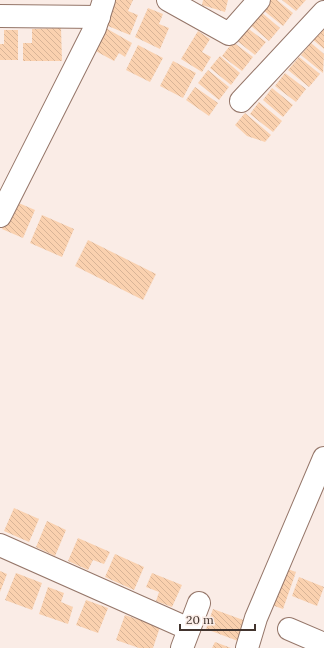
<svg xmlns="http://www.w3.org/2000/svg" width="324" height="648" font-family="Lora,serif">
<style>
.building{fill:url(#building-back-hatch)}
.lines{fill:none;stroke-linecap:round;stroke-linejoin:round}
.minor-casing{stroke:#957669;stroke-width:24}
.minor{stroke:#fff;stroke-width:22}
</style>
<defs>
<pattern id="building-back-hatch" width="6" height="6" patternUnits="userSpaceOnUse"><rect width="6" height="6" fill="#fad1af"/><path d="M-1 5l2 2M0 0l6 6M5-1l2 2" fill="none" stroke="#d8b497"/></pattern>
</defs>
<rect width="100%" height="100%" fill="#faece6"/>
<g class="building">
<path d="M113 0H133L128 11 138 15 130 35 103 24Z"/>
<path d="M203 0H228L225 12 202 5Z"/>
<path d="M271 0H277L293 13 283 26 263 10Z"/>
<path d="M282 0H306L296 11Z"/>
<path d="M148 8 163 14 159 24 169 28 160 49 135 37Z"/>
<path d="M261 12 280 28 269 41 250 25Z"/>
<path d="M324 23V49L312 39Z"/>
<path d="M104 27 132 43 125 57 119 53 114 61 92 49Z"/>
<path d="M246 27 266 42 255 55 236 40Z"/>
<path d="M61 28 62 61H23V43H32V29Z"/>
<path d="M4 30H18V60H0V44H4Z"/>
<path d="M198 31 210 39 202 52 211 57 202 72 181 59Z"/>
<path d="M233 42 253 57 242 71 222 56Z"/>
<path d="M311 43 324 54 323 73 301 55Z"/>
<path d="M138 45 163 58 150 82 126 70Z"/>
<path d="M220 56 240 73 231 85 210 68Z"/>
<path d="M299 57 320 74 309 87 288 70Z"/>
<path d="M173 61 196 73 183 98 160 86Z"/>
<path d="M208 70 229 87 219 100 198 83Z"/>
<path d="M285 73 306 89 296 102 275 86Z"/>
<path d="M195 87 218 103 209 116 186 100Z"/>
<path d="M272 88 293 105 283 117 263 100Z"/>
<path d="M259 102 282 121 273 132 250 114Z"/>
<path d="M245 113 271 135 265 142 247 136 235 125Z"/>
<path d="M14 201 35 210 23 238 2 229Z"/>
<path d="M42 215 74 229 62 257 30 243Z"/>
<path d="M88 240 156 274 143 300 75 266Z"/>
<path d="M14 508 39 519 29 542 4 531Z"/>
<path d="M47 521 66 530 55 556 36 547Z"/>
<path d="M78 538 110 552 104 564 93 560 88 570 68 561Z"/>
<path d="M115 554 144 567 134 590 105 577Z"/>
<path d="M282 567 296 572 283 609 269 604Z"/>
<path d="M0 571 7 574 0 592Z"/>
<path d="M16 573 42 583 32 610 5 600Z"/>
<path d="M152 573 182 585 172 607 156 601 159 592 146 587Z"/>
<path d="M299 577 324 587 317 606 292 596Z"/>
<path d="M48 587 64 593 61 602 73 607 68 624 39 614Z"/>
<path d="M86 600 108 608 98 633 76 625Z"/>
<path d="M213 609 246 621 238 641 206 629Z"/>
<path d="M125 615 160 627 153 648H139L116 640Z"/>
<path d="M215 642 231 648H212Z"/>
</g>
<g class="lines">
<defs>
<g id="minor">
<path d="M168 0 229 34 259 0"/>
<path d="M0 16 99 17"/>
<path d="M241 101 324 12"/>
<path d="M0 216 95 28 104 0"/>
<path d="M0 545 189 629"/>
<path d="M289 629 324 644"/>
<path d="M182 648 199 603"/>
<path d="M247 648 256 618 324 458"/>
</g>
</defs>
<use href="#minor" class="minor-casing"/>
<use href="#minor" class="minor"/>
</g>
<path d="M180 624v6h75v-6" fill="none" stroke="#42342e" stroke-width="2"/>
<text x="186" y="624" font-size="12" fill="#42342e" stroke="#faece6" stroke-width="3" paint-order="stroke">20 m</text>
</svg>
